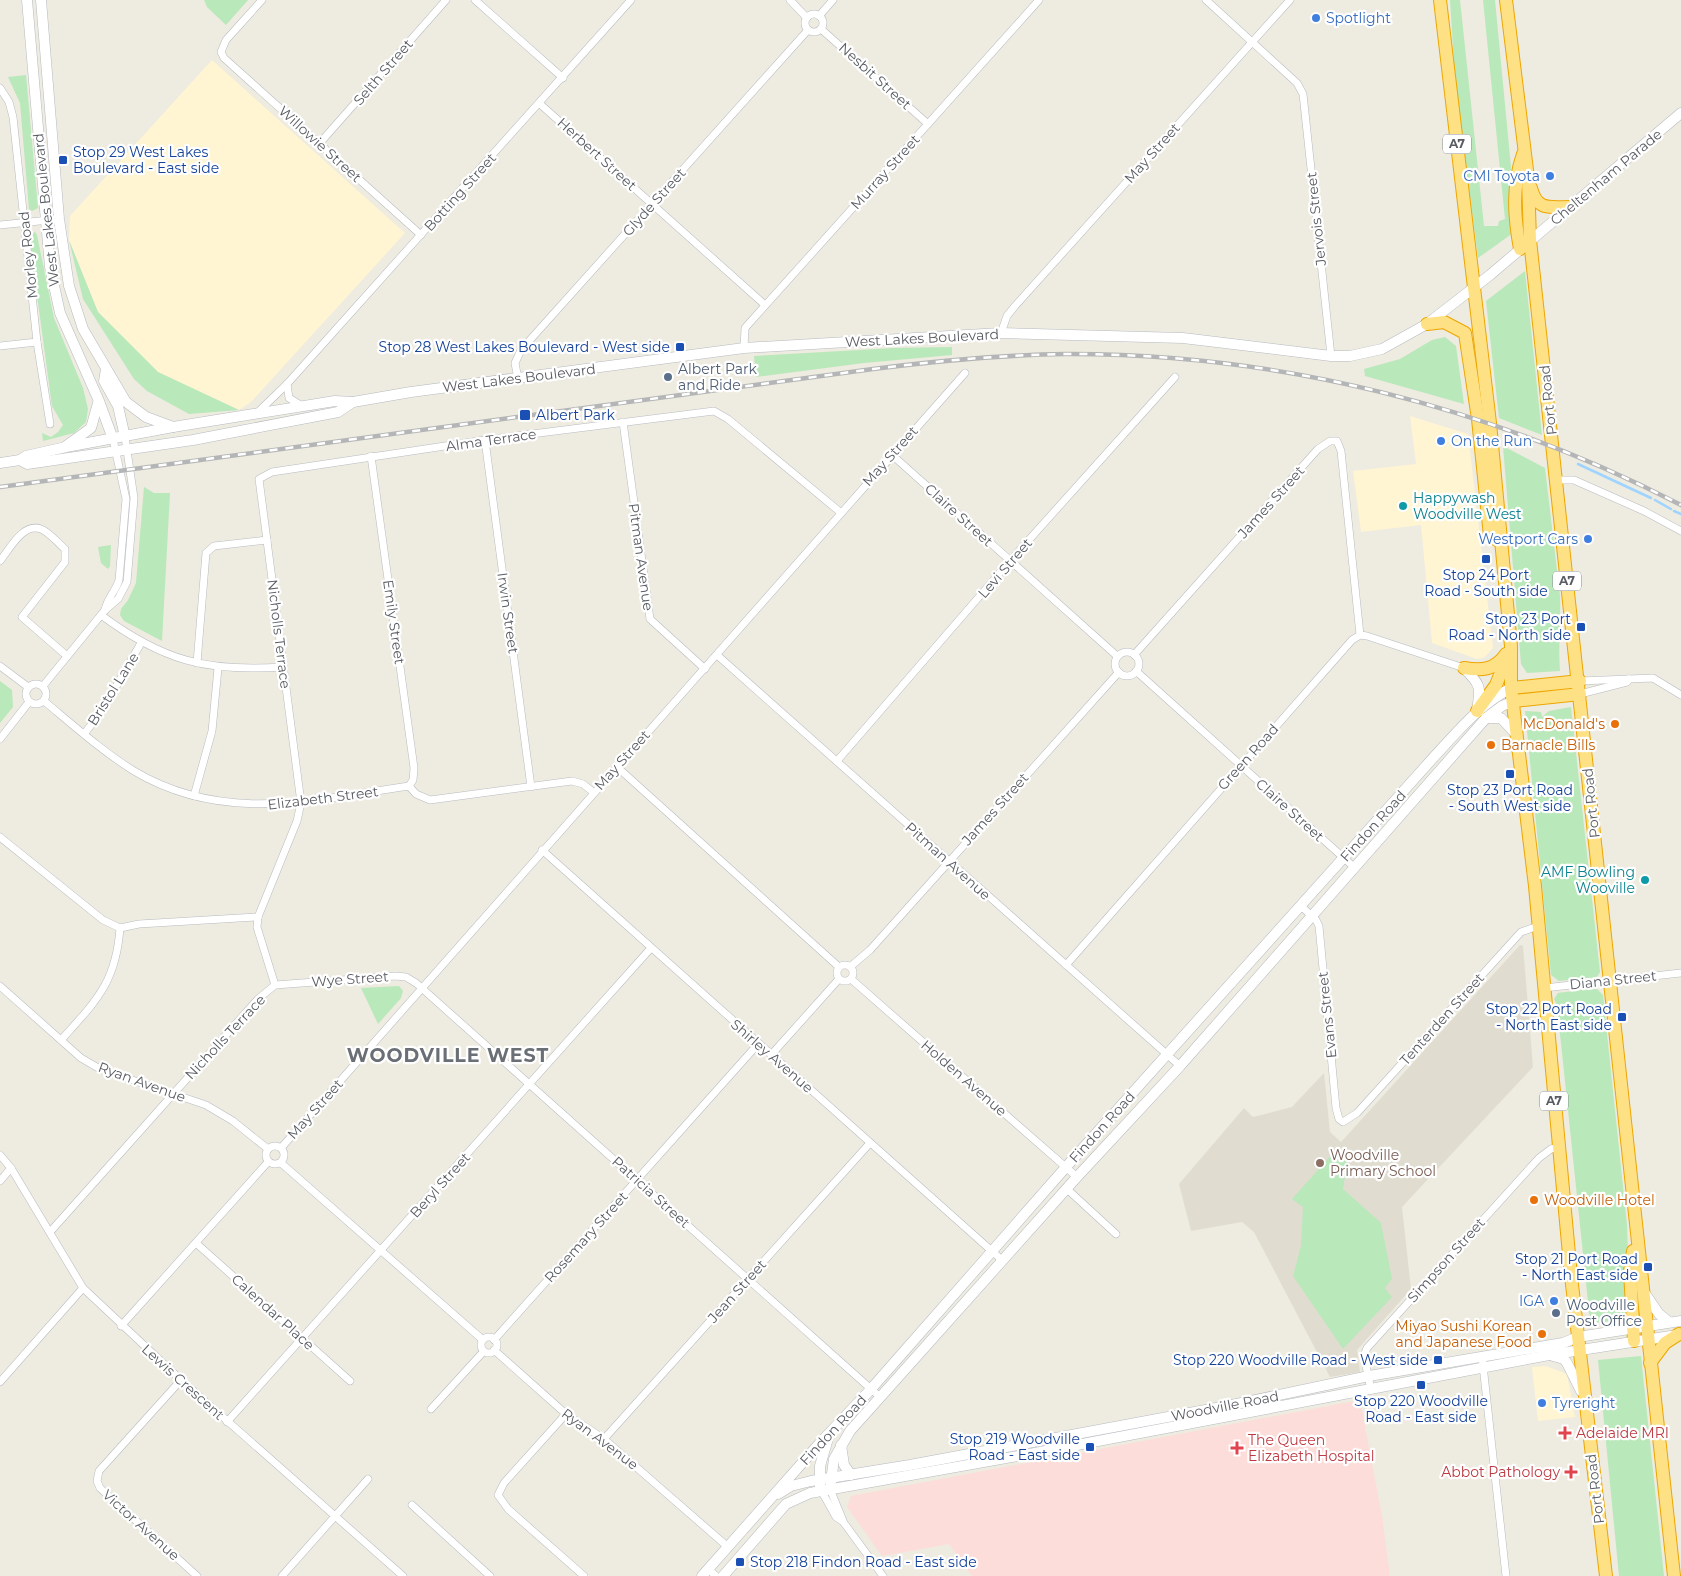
<svg xmlns="http://www.w3.org/2000/svg" width="1681" height="1576" font-family="Montserrat,sans-serif">
<style>
.commercial{fill:#fff5d3}
.education{fill:#e0ddd0}
.medical{fill:#fdddd9}
.green{fill:#b9e8ba}
.lines{fill:none;stroke-linecap:round;stroke-linejoin:round}
.stream{stroke:#9ed4ff;stroke-width:2.5}
.street-casing{stroke:#b8bbc1;stroke-width:8}
.secondary-casing{stroke:#b6bac0;stroke-width:11}
.highway-casing{stroke:#eda600;stroke-width:14}
.street{stroke:#fff;stroke-width:7}
.secondary{stroke:#fff;stroke-width:10}
.highway{stroke:#ffe185;stroke-width:12}
.rail-casing{stroke:#b4b5b6;stroke-width:4.5}
.rail{stroke:#fff;stroke-width:2.5;stroke-dasharray:8;stroke-linecap:butt}
.shop-dot{fill:#3f7fe0;stroke:#fff;stroke-width:2}
.transit-dot{fill:#1a4fb4;stroke:#fff;stroke-width:2}
.service-dot{fill:#5c6f8a;stroke:#fff;stroke-width:2}
.culture-dot{fill:#0f9aa8;stroke:#fff;stroke-width:2}
.food-dot{fill:#e8710a;stroke:#fff;stroke-width:2}
.education-dot{fill:#8d6e63;stroke:#fff;stroke-width:2}
.health-dot{fill:#e0444e;stroke:#fff;stroke-width:2}
.labels{text-anchor:middle;stroke-width:4.5;stroke-linejoin:round;paint-order:stroke}
.shield{fill:#fff;stroke:#8b8e92;stroke-width:1}
.shield-label{font-size:12px;font-weight:bold;fill:#595d63}
.shop-label{font-size:14px;fill:#366cbe;stroke:#fff;text-anchor:start}
.street-label{font-size:14px;fill:#595d63;stroke:#fff}
.transit-label{font-size:14px;fill:#164399;stroke:#fff;text-anchor:end}
.service-label{font-size:14px;fill:#4e5e75;stroke:#fff;text-anchor:start}
.culture-label{font-size:14px;fill:#0d838f;stroke:#fff;text-anchor:start}
.food-label{font-size:14px;fill:#c56008;stroke:#fff;text-anchor:end}
.education-label{font-size:14px;fill:#785e54;stroke:#fff;text-anchor:start}
.health-label{font-size:14px;fill:#be3a42;stroke:#fff;text-anchor:start}
.district-label{font-size:19px;font-weight:bold;letter-spacing:1px;fill:#6a6f75;stroke:#fff}
</style>
<rect width="100%" height="100%" fill="#eeebe0"/>
<g class="commercial">
<path d="M212 60 405 233 251 402 239 410 158 372 98 312 69 240 70 216Z"/>
<path d="M1410 416 1468 434 1493 648 1484 658 1477 659 1432 643 1421 525 1361 532 1353 471 1416 464Z"/>
<path d="M1546 1366 1567 1374 1575 1417 1538 1421 1532 1367Z"/>
</g>
<path class="education" d="M1520 945 1523 946 1533 1067 1402 1207 1411 1289 1357 1350 1360 1372 1330 1377 1254 1232 1242 1222 1191 1231 1179 1184 1244 1108 1253 1117 1292 1107 1324 1073 1330 1132 1341 1142Z"/>
<path class="medical" d="M1360 1400 1382 1516 1390 1576H972L949 1544 882 1556 847 1507 851 1496Z"/>
<g class="green">
<path d="M204 0H248L226 25 207 7Z"/>
<path d="M1450 0H1460L1484 226H1498L1499 221 1505 219 1483 0H1495L1512 178 1513 233 1478 258 1455 80Z"/>
<path d="M26 75 38 208 32 211 29 209 20 103 8 77Z"/>
<path d="M35 232 37 235 54 318 83 388 88 409 86 422 74 433 43 441 42 433 51 437 58 432 63 425 52 406 29 236Z"/>
<path d="M69 240 98 312 158 372 239 410 189 414 147 391 134 379 83 299Z"/>
<path d="M1525 271 1542 435 1499 418 1486 301Z"/>
<path d="M1445 337 1456 346 1464 404 1365 376 1364 369 1400 359 1432 340Z"/>
<path d="M952 347V355L864 363 756 377 754 356 894 348Z"/>
<path d="M1503 446 1545 468 1560 596C1561 621 1558 646 1560 671L1527 673 1521 664Z"/>
<path d="M144 487 154 493H170L162 641 124 621 120 615 121 609 128 600 136 583Z"/>
<path d="M111 545 110 566 108 569 101 563 98 547Z"/>
<path d="M0 681 12 690 13 707 0 723Z"/>
<path d="M1571 707 1600 972 1597 977 1559 981 1551 975 1525 711 1541 712 1542 717 1549 711Z"/>
<path d="M399 986 403 991 401 998 378 1024 361 988Z"/>
<path d="M1596 988 1603 995 1627 1225 1630 1319 1593 1323 1590 1321 1557 1005 1554 999 1558 993Z"/>
<path d="M1335 1151 1347 1163 1343 1189 1381 1223 1392 1279 1385 1288 1392 1297 1343 1349 1293 1276 1301 1246 1303 1207 1292 1199Z"/>
<path d="M1641 1356 1664 1576H1619L1598 1360Z"/>
</g>
<g class="lines">
<g class="stream">
<path d="M1578 464 1651 498"/>
<path d="M1655 500 1671 509"/>
<path d="M1674 511 1681 514"/>
</g>
<defs>
<g id="street">
<path d="M262 0 226 40 221 52 224 58 421 235"/>
<path d="M475 0 563 78"/>
<path d="M790 0 807 18"/>
<path d="M1206 0 1297 83 1303 94 1331 356"/>
<circle cx="814" cy="23" r="9"/>
<path d="M819 16 833 0"/>
<path d="M821 29 928 124"/>
<path d="M0 88 9 102 13 117 37 342 50 424"/>
<path d="M540 104 765 305"/>
<path d="M319 144 446 0"/>
<path d="M0 225 59 219"/>
<path d="M1001 333 1007 316 1015 306 1290 0"/>
<path d="M0 346 37 342"/>
<path d="M744 348 745 328 1039 0"/>
<path d="M518 379 515 363 521 350 808 30"/>
<path d="M287 384 289 398 302 406"/>
<path d="M257 413 287 384 631 0"/>
<path d="M623 422 650 619 705 669"/>
<path d="M485 440 531 787"/>
<path d="M891 454 1117 656"/>
<path d="M371 456 414 768 413 780 409 786"/>
<path d="M1557 480H1574L1644 511 1681 531"/>
<path d="M0 561C9 550 23 522 41 529 49 532 58 543 65 549V562L22 617 67 656"/>
<path d="M105 610C107 598 116 591 119 580L126 499 113 439"/>
<path d="M101 615C163 661 206 672 283 667"/>
<circle cx="1127" cy="664" r="12"/>
<path d="M717 655 1180 1066"/>
<path d="M1134 655 1318 449 1330 441H1337L1341 451 1360 635"/>
<path d="M197 663 206 553 214 546 267 540"/>
<path d="M0 666 28 687"/>
<path d="M1136 671 1355 868"/>
<path d="M1580 681 1653 678 1681 695"/>
<circle cx="36" cy="694" r="10"/>
<path d="M43 686 105 610 118 599 127 582 134 498 125 437"/>
<path d="M1580 694 1627 682 1629 679"/>
<path d="M44 701C73 725 102 751 134 771 223 824 313 800 409 786L416 794 430 800 572 781 583 784 593 792"/>
<path d="M84 734 102 711 141 643"/>
<path d="M0 739 29 702"/>
<path d="M837 761 1010 561 1175 377"/>
<path d="M616 766 839 967"/>
<path d="M194 796 212 731 218 668"/>
<path d="M0 837 103 920 120 928 139 924 258 917"/>
<path d="M542 850 1003 1261"/>
<path d="M1301 906 1316 920 1319 926 1336 1108 1339 1119 1343 1122 1357 1113 1521 932 1538 926"/>
<circle cx="845" cy="973" r="8"/>
<path d="M1066 965 1352 640 1360 635 1367 636 1464 668"/>
<path d="M850 967 870 950 1119 672"/>
<path d="M851 979 1077 1177"/>
<path d="M275 985 395 976 406 977 416 983 880 1397"/>
<path d="M0 986 81 1058 100 1069 206 1105 233 1121 268 1149"/>
<path d="M1544 988 1681 973"/>
<path d="M61 1040C96 1001 116 983 120 928"/>
<path d="M771 1055 839 979"/>
<circle cx="275" cy="1155" r="9"/>
<path d="M281 1148 965 373"/>
<path d="M0 1155 11 1168 83 1288 181 1380 403 1576"/>
<path d="M281 1163 483 1340"/>
<path d="M0 1181 11 1168"/>
<path d="M1067 1189 1116 1234"/>
<path d="M50 1232 258 999 275 985 257 927 258 917 297 821 301 803 259 479 272 472 485 440 714 411 728 419 840 512"/>
<path d="M196 1243 350 1381"/>
<path d="M121 1326 268 1162"/>
<circle cx="489" cy="1345" r="8"/>
<path d="M494 1340 758 1044"/>
<path d="M494 1350 566 1414 604 1439 728 1547"/>
<path d="M1482 1356 1506 1576"/>
<path d="M181 1380 99 1471 97 1481 100 1488 197 1576"/>
<path d="M0 1382 83 1288"/>
<path d="M1371 1390 1364 1356 1367 1348 1539 1158 1551 1149 1559 1147"/>
<path d="M431 1409 484 1351"/>
<path d="M566 1414 504 1483 498 1495 508 1509 584 1576"/>
<path d="M227 1422 651 948"/>
<path d="M604 1439 870 1143"/>
<path d="M830 1489 844 1523 883 1576"/>
<path d="M821 1490 836 1517 842 1521"/>
<path d="M412 1505 490 1576"/>
<path d="M708 1569 716 1576"/>
<path d="M282 1576 368 1479"/>
</g>
<g id="secondary">
<path d="M27 0 50 267 60 313 99 401 113 439"/>
<path d="M41 0 59 219 69 286 83 329 126 402 146 417 173 427"/>
<path d="M106 369 104 381 118 406 125 437"/>
<path d="M66 446 91 428 98 403"/>
<path d="M20 460 27 464 193 440 338 412 353 402"/>
<path d="M0 463 20 460 26 456 66 447 173 427 335 401 353 402 411 392 744 348 1001 333 1183 338 1331 356H1350L1382 349 1427 324 1490 275 1681 113"/>
<path d="M1464 668C1481 685 1481 687 1477 710"/>
<path d="M1486 718H1501L1517 735"/>
<path d="M1644 1292 1659 1314 1669 1322"/>
<path d="M1553 1356 1564 1359 1567 1363 1581 1391"/>
<path d="M841 1445 844 1465 851 1475"/>
<path d="M820 1486V1466L829 1435"/>
<path d="M830 1489 834 1459 850 1431 1077 1177 1180 1066 1486 718 1502 706 1514 701"/>
<path d="M778 1494 791 1486 811 1481 910 1465 1227 1406 1369 1376 1563 1343 1578 1337 1681 1321"/>
<path d="M702 1576 819 1444 871 1389 1066 1167 1433 758C1457 732 1480 704 1511 688"/>
<path d="M723 1576 786 1504 810 1493 1035 1453 1549 1355 1677 1335"/>
</g>
<g id="highway">
<path d="M1440 0 1490 423 1511 646V688L1535 886 1571 1276 1606 1576"/>
<path d="M1506 0 1528 178 1530 240 1674 1576"/>
<path d="M1531 188C1537 211 1549 207 1570 207"/>
<path d="M1520 249C1514 216 1512 186 1523 154"/>
<path d="M1427 324 1444 322 1465 333 1478 419 1490 536 1501 542"/>
<path d="M1464 668C1482 671 1495 670 1506 654"/>
<path d="M1511 688 1580 681"/>
<path d="M1514 701 1580 694"/>
<path d="M1477 711 1496 685 1507 657"/>
<path d="M1633 1251 1630 1271 1634 1341"/>
<path d="M1650 1363 1665 1343 1679 1334"/>
</g>
</defs>
<use href="#street" class="street-casing"/>
<use href="#secondary" class="secondary-casing"/>
<use href="#highway" class="highway-casing"/>
<use href="#street" class="street"/>
<use href="#secondary" class="secondary"/>
<use href="#highway" class="highway"/>
<defs>
<path id="rail" d="M0 487 873 369C937 361 1000 355 1065 354 1279 353 1491 407 1681 505"/>
</defs>
<use href="#rail" class="rail-casing"/>
<use href="#rail" class="rail"/>
</g>
<g class="shop-dot">
<circle cx="1316" cy="18" r="5"/>
<circle cx="1550" cy="176" r="5"/>
<circle cx="1441" cy="441" r="5"/>
<circle cx="1588" cy="539" r="5"/>
<circle cx="1554" cy="1301" r="5"/>
<circle cx="1542" cy="1403" r="5"/>
</g>
<g class="transit-dot">
<rect x="58" y="155" width="10" height="10" rx="2.5"/>
<rect x="675" y="342" width="10" height="10" rx="2.5"/>
<rect x="519" y="409" width="12" height="12" rx="2.5"/>
<rect x="1481" y="554" width="10" height="10" rx="2.5"/>
<rect x="1576" y="622" width="10" height="10" rx="2.5"/>
<rect x="1505" y="769" width="10" height="10" rx="2.5"/>
<rect x="1617" y="1012" width="10" height="10" rx="2.5"/>
<rect x="1643" y="1262" width="10" height="10" rx="2.5"/>
<rect x="1433" y="1355" width="10" height="10" rx="2.5"/>
<rect x="1416" y="1380" width="10" height="10" rx="2.5"/>
<rect x="1085" y="1442" width="10" height="10" rx="2.5"/>
<rect x="735" y="1557" width="10" height="10" rx="2.5"/>
</g>
<g class="service-dot">
<circle cx="668" cy="377" r="5"/>
<circle cx="1556" cy="1313" r="5"/>
</g>
<g class="culture-dot">
<circle cx="1403" cy="506" r="5"/>
<circle cx="1645" cy="880" r="5"/>
</g>
<g class="food-dot">
<circle cx="1615" cy="724" r="5"/>
<circle cx="1491" cy="745" r="5"/>
<circle cx="1534" cy="1200" r="5"/>
<circle cx="1542" cy="1334" r="5"/>
</g>
<circle class="education-dot" cx="1320" cy="1163" r="5"/>
<g class="health-dot">
<path d="M1562.5 1425.5h5v5h5v5h-5v5h-5v-5h-5v-5h5z"/>
<path d="M1234.5 1440.5h5v5h5v5h-5v5h-5v-5h-5v-5h5z"/>
<path d="M1568.5 1464.5h5v5h5v5h-5v5h-5v-5h-5v-5h5z"/>
</g>
<g class="labels">
<g class="shield">
<rect x="1443" y="134.5" width="28" height="19" rx="4"/>
<rect x="1553" y="571.5" width="28" height="19" rx="4"/>
<rect x="1540" y="1091.5" width="28" height="19" rx="4"/>
</g>
<g class="shield-label">
<text x="1457" y="148">A7</text>
<text x="1567" y="585">A7</text>
<text x="1554" y="1105">A7</text>
</g>
<g class="shop-label">
<text x="1326" y="23">Spotlight</text>
<text x="1540" y="181" text-anchor="end">CMI Toyota</text>
<text x="1451" y="446">On the Run</text>
<text x="1578" y="544" text-anchor="end">Westport Cars</text>
<text x="1544" y="1306" text-anchor="end">IGA</text>
<text x="1552" y="1408">Tyreright</text>
</g>
<g class="street-label">
<text transform="translate(383 72) rotate(-49)" y="5">Selth Street</text>
<text transform="translate(875 76) rotate(42)" y="5">Nesbit Street</text>
<text transform="translate(320 144) rotate(42)" y="5">Willowie Street</text>
<text transform="translate(1152 153) rotate(-48)" y="5">May Street</text>
<text transform="translate(597 154) rotate(42)" y="5">Herbert Street</text>
<text transform="translate(885 172) rotate(-48)" y="5">Murray Street</text>
<text transform="translate(1606 177) rotate(-40)" y="5">Cheltenham Parade</text>
<text transform="translate(460 192) rotate(-48)" y="5">Botting Street</text>
<text transform="translate(654 202) rotate(-48)" y="5">Glyde Street</text>
<text transform="translate(46 210) rotate(-96)" y="5">West Lakes Boulevard</text>
<text transform="translate(1316 219) rotate(-96)" y="5">Jervois Street</text>
<text transform="translate(28 255) rotate(-96)" y="5">Morley Road</text>
<text transform="translate(922 338) rotate(-3)" y="5">West Lakes Boulevard</text>
<text transform="translate(519 378) rotate(-7)" y="5">West Lakes Boulevard</text>
<text transform="translate(1548 400) rotate(-96)" y="5">Port Road</text>
<text transform="translate(491 440) rotate(-8)" y="5">Alma Terrace</text>
<text transform="translate(890 456) rotate(-48)" y="5">May Street</text>
<text transform="translate(1271 502) rotate(-48)" y="5">James Street</text>
<text transform="translate(959 515) rotate(42)" y="5">Claire Street</text>
<text transform="translate(641 557) rotate(82)" y="5">Pitman Avenue</text>
<text transform="translate(1005 568) rotate(-49)" y="5">Levi Street</text>
<text transform="translate(508 613) rotate(82)" y="5">Irwin Street</text>
<text transform="translate(394 622) rotate(82)" y="5">Emily Street</text>
<text transform="translate(279 634) rotate(83)" y="5">Nicholls Terrace</text>
<text transform="translate(113 689) rotate(-58)" y="5">Bristol Lane</text>
<text transform="translate(1248 757) rotate(-48)" y="5">Green Road</text>
<text transform="translate(622 760) rotate(-48)" y="5">May Street</text>
<text transform="translate(323 798) rotate(-7)" y="5">Elizabeth Street</text>
<text transform="translate(1591 803) rotate(-96)" y="5">Port Road</text>
<text transform="translate(995 809) rotate(-48)" y="5">James Street</text>
<text transform="translate(1290 810) rotate(42)" y="5">Claire Street</text>
<text transform="translate(1373 826) rotate(-48)" y="5">Findon Road</text>
<text transform="translate(948 861) rotate(42)" y="5">Pitman Avenue</text>
<text transform="translate(350 979) rotate(-4)" y="5">Wye Street</text>
<text transform="translate(1613 980) rotate(-6)" y="5">Diana Street</text>
<text transform="translate(1327 1015) rotate(-96)" y="5">Evans Street</text>
<text transform="translate(1442 1019) rotate(-48)" y="5">Tenterden Street</text>
<text transform="translate(225 1037) rotate(-47)" y="5">Nicholls Terrace</text>
<text transform="translate(772 1056) rotate(41)" y="5">Shirley Avenue</text>
<text transform="translate(964 1078) rotate(41)" y="5">Holden Avenue</text>
<text transform="translate(142 1082) rotate(20)" y="5">Ryan Avenue</text>
<text transform="translate(315 1109) rotate(-48)" y="5">May Street</text>
<text transform="translate(1102 1127) rotate(-48)" y="5">Findon Road</text>
<text transform="translate(440 1185) rotate(-48)" y="5">Beryl Street</text>
<text transform="translate(651 1192) rotate(42)" y="5">Patricia Street</text>
<text transform="translate(586 1237) rotate(-48)" y="5">Rosemary Street</text>
<text transform="translate(1446 1260) rotate(-48)" y="5">Simpson Street</text>
<text transform="translate(737 1291) rotate(-48)" y="5">Jean Street</text>
<text transform="translate(273 1312) rotate(42)" y="5">Calendar Place</text>
<text transform="translate(183 1382) rotate(42)" y="5">Lewis Crescent</text>
<text transform="translate(1225 1406) rotate(-11)" y="5">Woodville Road</text>
<text transform="translate(833 1430) rotate(-47)" y="5">Findon Road</text>
<text transform="translate(600 1439) rotate(37)" y="5">Ryan Avenue</text>
<text transform="translate(1595 1489) rotate(-97)" y="5">Port Road</text>
<text transform="translate(141 1525) rotate(42)" y="5">Victor Avenue</text>
</g>
<g class="transit-label">
<text x="73" y="157" text-anchor="start">Stop 29 West Lakes<tspan x="73" dy="16">Boulevard - East side</tspan></text>
<text x="670" y="352">Stop 28 West Lakes Boulevard - West side</text>
<text x="536" y="420" text-anchor="start">Albert Park</text>
<text x="1486" y="580" text-anchor="middle">Stop 24 Port<tspan x="1486" dy="16">Road - South side</tspan></text>
<text x="1571" y="624">Stop 23 Port<tspan x="1571" dy="16">Road - North side</tspan></text>
<text x="1510" y="795" text-anchor="middle">Stop 23 Port Road<tspan x="1510" dy="16">- South West side</tspan></text>
<text x="1612" y="1014">Stop 22 Port Road<tspan x="1612" dy="16">- North East side</tspan></text>
<text x="1638" y="1264">Stop 21 Port Road<tspan x="1638" dy="16">- North East side</tspan></text>
<text x="1428" y="1365">Stop 220 Woodville Road - West side</text>
<text x="1421" y="1406" text-anchor="middle">Stop 220 Woodville<tspan x="1421" dy="16">Road - East side</tspan></text>
<text x="1080" y="1444">Stop 219 Woodville<tspan x="1080" dy="16">Road - East side</tspan></text>
<text x="750" y="1567" text-anchor="start">Stop 218 Findon Road - East side</text>
</g>
<g class="service-label">
<text x="678" y="374">Albert Park<tspan x="678" dy="16">and Ride</tspan></text>
<text x="1566" y="1310">Woodville<tspan x="1566" dy="16">Post Office</tspan></text>
</g>
<g class="culture-label">
<text x="1413" y="503">Happywash<tspan x="1413" dy="16">Woodville West</tspan></text>
<text x="1635" y="877" text-anchor="end">AMF Bowling<tspan x="1635" dy="16">Wooville</tspan></text>
</g>
<g class="food-label">
<text x="1605" y="729">McDonald's</text>
<text x="1501" y="750" text-anchor="start">Barnacle Bills</text>
<text x="1544" y="1205" text-anchor="start">Woodville Hotel</text>
<text x="1532" y="1331">Miyao Sushi Korean<tspan x="1532" dy="16">and Japanese Food</tspan></text>
</g>
<g class="education-label">
<text x="1330" y="1160">Woodville<tspan x="1330" dy="16">Primary School</tspan></text>
</g>
<g class="health-label">
<text x="1576" y="1438">Adelaide MRI</text>
<text x="1248" y="1445">The Queen<tspan x="1248" dy="16">Elizabeth Hospital</tspan></text>
<text x="1560" y="1477" text-anchor="end">Abbot Pathology</text>
</g>
<g class="district-label">
<text x="448" y="1062">WOODVILLE WEST</text>
</g>
</g>
</svg>
